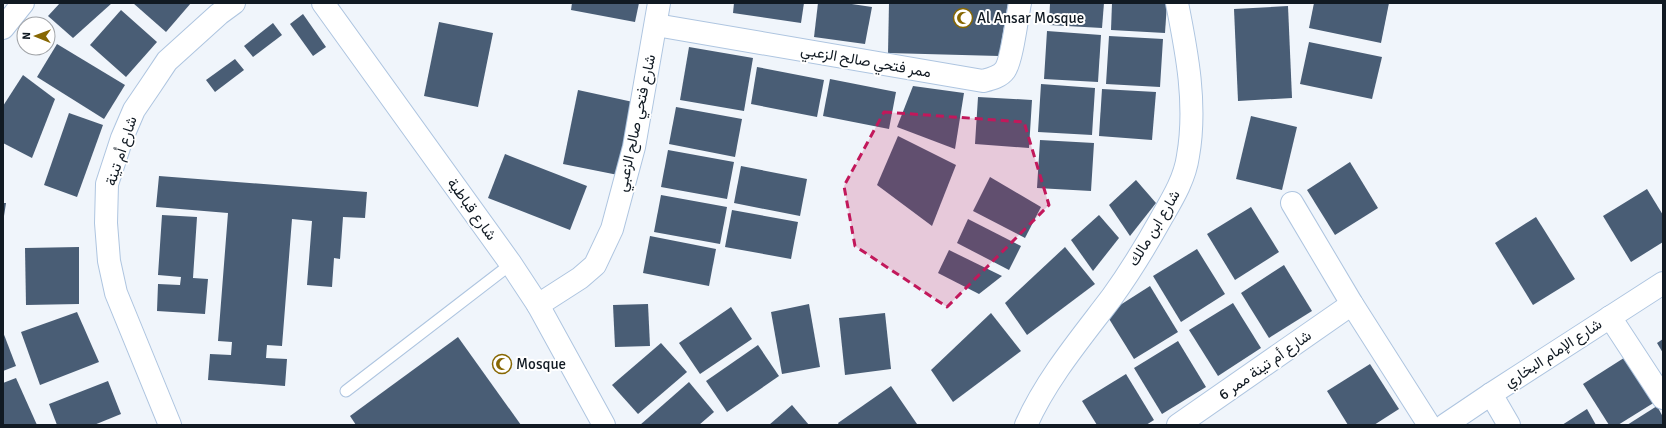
<svg xmlns="http://www.w3.org/2000/svg" width="1666" height="428" font-family="Signika,Vazirmatn,sans-serif">
<style>
.building{fill:#495d75}
.lines{fill:none;stroke-linecap:round;stroke-linejoin:round}
.lane-casing{stroke:#aec5e0;stroke-width:13}
.street-casing{stroke:#aec5e0;stroke-width:24}
.secondary-casing{stroke:#aec5e0;stroke-width:24}
.lane{stroke:#fff;stroke-width:11}
.street{stroke:#fff;stroke-width:22}
.secondary{stroke:#fff;stroke-width:22}
.marked{fill:#c2185b;fill-opacity:0.2;stroke:#c2185b;stroke-width:3;stroke-dasharray:8 5;stroke-linejoin:round}
.labels{text-anchor:middle;stroke-width:4;stroke-linejoin:round;paint-order:stroke}
.poi-label{font-size:15px;fill:#111a23;stroke:#fff;text-anchor:start}
.street-label{font-size:15px;fill:#111a23;stroke:#fff}
</style>
<rect width="100%" height="100%" fill="#f0f5fb"/>
<g class="building">
<path d="M60 3H112L73 38 48 16Z"/>
<path d="M133 3H191L166 32Z"/>
<path d="M572 3H639L635 22 571 10Z"/>
<path d="M734 3H804L801 23 733 13Z"/>
<path d="M818 3H845L872 7 865 44 814 37Z"/>
<path d="M889 3H1008L999 56 888 53Z"/>
<path d="M1050 3H1104L1102 28 1049 25Z"/>
<path d="M1112 3H1167L1165 33 1111 30Z"/>
<path d="M1314 3H1389L1381 43 1309 28Z"/>
<path d="M1288 6 1292 98 1238 101 1234 9Z"/>
<path d="M121 10 157 42 126 77 90 45Z"/>
<path d="M303 14 326 47 313 56 290 24Z"/>
<path d="M439 22 493 33 478 107 424 96Z"/>
<path d="M273 23 282 35 253 57 244 46Z"/>
<path d="M1047 31 1101 35 1098 82 1044 79Z"/>
<path d="M1109 36 1163 39 1160 87 1106 84Z"/>
<path d="M1309 42 1382 57 1372 99 1300 84Z"/>
<path d="M57 44 125 85 104 119 37 77Z"/>
<path d="M689 47 753 58 744 111 680 100Z"/>
<path d="M235 59 244 70 215 92 206 80Z"/>
<path d="M757 67 824 80 817 117 751 104Z"/>
<path d="M23 75 55 99 32 158 3 143V106Z"/>
<path d="M830 79 896 92 889 129 823 116Z"/>
<path d="M1041 84 1095 88 1092 135 1038 132Z"/>
<path d="M913 86 964 93 955 149 897 127Z"/>
<path d="M1102 89 1156 92 1152 140 1099 136Z"/>
<path d="M578 90 633 102 618 175 563 164Z"/>
<path d="M978 97 1032 100 1029 148 975 144Z"/>
<path d="M676 107 742 119 735 157 669 144Z"/>
<path d="M69 113 103 125 77 197 44 185Z"/>
<path d="M1251 116 1297 127 1282 190 1236 179Z"/>
<path d="M898 136 956 165 932 226 877 185Z"/>
<path d="M1040 140 1094 143 1091 191 1037 188Z"/>
<path d="M668 150 734 162 727 199 661 187Z"/>
<path d="M505 154 587 186 570 230 488 198Z"/>
<path d="M1350 162 1378 208 1335 235 1307 190Z"/>
<path d="M741 166 807 179 800 216 734 203Z"/>
<path d="M159 176 367 192 365 218 343 217 340 259 334 258 332 287 307 285 312 221 292 219 282 346 267 345 266 358 287 359 285 386 208 380 210 354 231 355 232 342 218 341 228 213 156 207Z"/>
<path d="M990 177 1041 207 1025 238 973 211Z"/>
<path d="M1136 180 1156 203 1130 236 1109 205Z"/>
<path d="M1647 189 1663 215V242L1631 262 1603 216Z"/>
<path d="M661 195 727 207 720 244 654 232Z"/>
<path d="M3 203H6L4 216H3Z"/>
<path d="M1251 207 1279 252 1235 280 1207 234Z"/>
<path d="M732 210 798 222 791 259 725 247Z"/>
<path d="M162 215 197 217 193 278 208 279 205 314 157 311 158 284 180 285 181 277 158 275Z"/>
<path d="M1099 215 1119 238 1093 271 1071 240Z"/>
<path d="M1536 217 1575 279 1533 305 1495 243Z"/>
<path d="M968 219 1021 246 1009 270 957 243Z"/>
<path d="M650 236 716 249 709 286 643 273Z"/>
<path d="M79 247V304L26 305 25 248Z"/>
<path d="M1065 247 1095 284 1027 335 1005 303Z"/>
<path d="M1197 249 1225 294 1181 322 1153 276Z"/>
<path d="M949 250 1002 276 979 294 938 273Z"/>
<path d="M1284 265 1312 311 1269 338 1241 293Z"/>
<path d="M1150 286 1178 332 1134 359 1106 314Z"/>
<path d="M1233 303 1261 348 1218 376 1189 330Z"/>
<path d="M648 304 650 346 615 347 613 305Z"/>
<path d="M809 304 820 367 782 374 771 312Z"/>
<path d="M731 307 752 339 700 374 679 343Z"/>
<path d="M77 312 99 362 40 385 21 332Z"/>
<path d="M885 313 891 369 845 375 839 318Z"/>
<path d="M991 313 1021 351 953 402 931 370Z"/>
<path d="M3 332 16 366 3 371Z"/>
<path d="M458 337 521 425H356L350 416Z"/>
<path d="M1663 339V353L1657 343Z"/>
<path d="M1178 341 1206 387 1162 414 1134 368Z"/>
<path d="M661 343 687 372 638 414 612 385Z"/>
<path d="M758 345 779 376 727 412 706 381Z"/>
<path d="M1627 356 1655 402 1618 425H1609L1583 384Z"/>
<path d="M1370 364 1399 409 1374 425H1348L1327 391Z"/>
<path d="M1126 374 1154 420 1146 425H1097L1082 401Z"/>
<path d="M16 378 37 425H3V383Z"/>
<path d="M108 381 121 414 94 425H57L49 404Z"/>
<path d="M689 382 714 412 699 425H640Z"/>
<path d="M891 386 917 424 914 425H839L838 423Z"/>
<path d="M792 405 809 425H769Z"/>
<path d="M1657 406 1663 417V425H1627Z"/>
<path d="M1587 409 1596 425H1562Z"/>
</g>
<g class="lines">
<defs>
<path id="lane" d="M346 391 511 264"/>
<g id="street">
<path d="M323 3 511 264 538 305 604 425"/>
<path d="M656 25 983 81C991 79 1000 77 1005 70 1012 60 1017 17 1020 3"/>
<path d="M3 28 23 3"/>
<path d="M1292 203 1352 304 1429 425"/>
<path d="M538 305 580 278 595 265 612 229 634 147 659 3"/>
<path d="M1610 317 1663 398"/>
<path d="M1491 394 1509 425"/>
<path d="M170 425 116 293 109 261 106 223 107 184 122 138 134 110 151 85 167 61 219 14 234 3"/>
<path d="M1026 425C1047 378 1081 338 1112 297 1130 272 1147 244 1162 217 1173 198 1185 178 1188 156 1197 105 1187 53 1177 3"/>
<path d="M1178 425 1352 304"/>
</g>
<path id="secondary" d="M1445 425 1491 394 1663 283"/>
</defs>
<use href="#lane" class="lane-casing"/>
<use href="#street" class="street-casing"/>
<use href="#secondary" class="secondary-casing"/>
<use href="#lane" class="lane"/>
<use href="#street" class="street"/>
<use href="#secondary" class="secondary"/>
</g>
<path class="marked" d="M884 112 1024 122 1049 205 947 307 855 246 844 186Z"/>
<defs>
<symbol id="mosque-ring" viewBox="-11 -11 22 22"><circle r="9.5" fill="#fff" stroke="#876702" stroke-width="1.5"/><path d="M3.5-4.9A6 6 0 1 0 3.5 4.9A5 5 0 1 1 3.5-4.9Z" fill="#876702"/></symbol>
</defs>
<g fill-rule="evenodd">
<use href="#mosque-ring" x="952" y="7" width="22" height="22"/>
<use href="#mosque-ring" x="491" y="353" width="22" height="22"/>
</g>
<g class="labels">
<g class="poi-label">
<text x="977" y="23">Al Ansar Mosque</text>
<text x="516" y="369">Mosque</text>
</g>
<g class="street-label">
<text transform="translate(866 61) rotate(10)" y="5">ممر فتحي صالح الزعبي</text>
<text transform="translate(636 123) rotate(-78)" y="5">شارع فتحي صالح الزعبي</text>
<text transform="translate(121 151) rotate(-72)" y="5">شارع أم تينة</text>
<text transform="translate(472 209) rotate(54)" y="5">شارع قباطية</text>
<text transform="translate(1154 228) rotate(-59)" y="5">شارع ابن مالك</text>
<text transform="translate(1553 353) rotate(-33)" y="5">شارع الإمام البخاري</text>
<text transform="translate(1265 365) rotate(-35)" y="5">شارع أم تينة ممر 6</text>
</g>
</g>
<rect width="1666" height="428" fill="none" stroke="#111a23" stroke-width="8"/>
<g transform="translate(36 36) rotate(271)"><circle r="19" fill="#ffffff" stroke="#a0a3a7"/>
<path d="M0-3L7 15L0 10L-7 15Z" fill="#876702"/>
<text y="-6" font-size="11" font-weight="bold" text-anchor="middle" fill="#111a23">N</text>
</g>
</svg>
